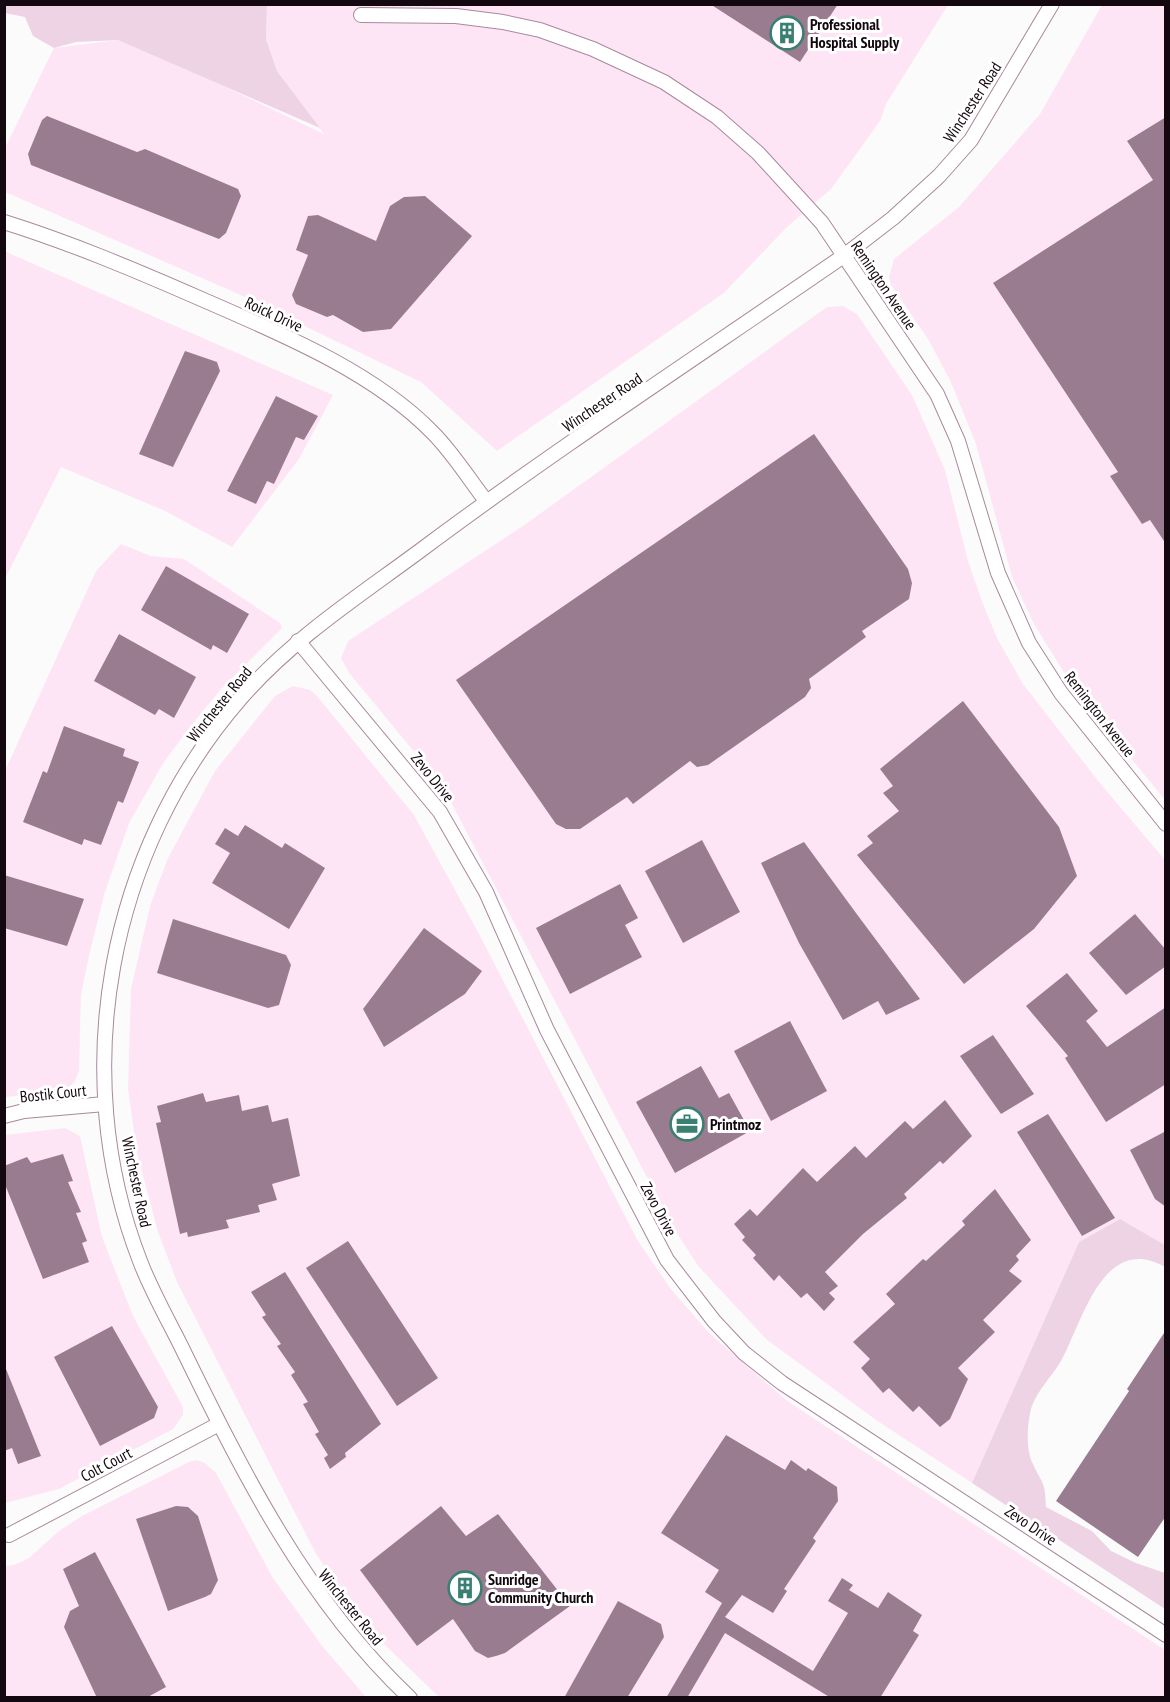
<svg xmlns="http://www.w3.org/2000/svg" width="1170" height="1702" font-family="'PT Sans Narrow',sans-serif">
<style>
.built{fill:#fee5f5}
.green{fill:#eed3e5}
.building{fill:#9a7c90}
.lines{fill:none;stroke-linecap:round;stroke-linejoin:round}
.minor-casing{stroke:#a8899d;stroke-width:16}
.minor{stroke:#fff;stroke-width:14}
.labels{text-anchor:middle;stroke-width:6;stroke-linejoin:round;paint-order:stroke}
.poi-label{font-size:16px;font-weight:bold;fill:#13080f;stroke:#fff;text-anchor:start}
.street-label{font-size:16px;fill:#13080f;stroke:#fff}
</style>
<rect width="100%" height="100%" fill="#fbfbfb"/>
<g class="built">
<path d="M267 5H948L886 104 880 121 831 189 786 228 724 293 497 451 421 382 234 292 5 192 4 150 54 48 118 40 184 67 324 134 277 71 266 39Z"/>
<path d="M1102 5H1165V800L1073 687 1034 624 1012 577 976 444 950 380 928 339 891 285 889 277 894 259 959 207 1040 114Z"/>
<path d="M4 251 333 395 299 459 232 547 165 511 61 467 5 579Z"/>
<path d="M843 306 857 314 912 395 945 470 968 561 983 604 997 638 1023 684 1099 782 1165 860V1245L1120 1219 1079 1242 972 1483 876 1420 766 1339 699 1267 674 1229 452 804 436 778 349 673 341 658 348 641 523 526 827 307Z"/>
<path d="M121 544 151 556 184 559 280 623 282 628 221 689 194 722 164 762 129 823 104 895 89 956 81 995 79 1071 74 1083 63 1091 5 1097 4 773 96 571Z"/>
<path d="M293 686 310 690 317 696 414 815 478 932 638 1241 670 1288 709 1333 786 1400 1165 1650V1697L440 1698 384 1644 330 1575 315 1552 177 1282 158 1232 137 1153 128 1089 131 989 150 906 168 858 215 771 275 696Z"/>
<path d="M65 1128 80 1136 102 1237 133 1316 183 1407V1415L173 1429 59 1489 5 1503V1135Z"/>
<path d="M196 1460 205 1463 216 1473 273 1578 323 1647 366 1697H5L4 1566 14 1565 29 1558 59 1531 82 1516 189 1462Z"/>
</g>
<g class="green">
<path d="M4 5H267L266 39 277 71 320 128 118 40 76 42 54 48 33 36 25 17 5 13Z"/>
<path d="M1120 1219 1165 1245V1267C1104 1232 1083 1320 1062 1359 1053 1376 1033 1394 1030 1414 1027 1429 1026 1450 1033 1464 1043 1486 1045 1480 1046 1507L1092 1531 1111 1551 1136 1563 1165 1573V1609L972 1483 1079 1242Z"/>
</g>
<g class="building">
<path d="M710 4H838L800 62Z"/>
<path d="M47 116 137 152 145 149 238 189 241 196 226 233 219 239 31 165 28 154 42 120Z"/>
<path d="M1166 117V544L1150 520 1142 524 1110 476 1118 472 993 283 1153 180 1127 141Z"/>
<path d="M425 196 472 236 391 329 363 332 333 315 327 317 296 304 292 295 308 255 296 250 308 216 318 215 376 241 390 206 404 197Z"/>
<path d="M185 351 217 362 220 371 173 467 139 454Z"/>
<path d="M276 396 318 416 304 440 296 437 274 484 267 481 256 504 227 491Z"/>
<path d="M814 434 908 569 912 583 909 599 862 631 866 637 809 679 811 688 805 697 708 765 697 767 690 761 633 804 627 797 580 829H566L556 824 456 680Z"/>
<path d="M166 566 249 614 227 653 213 645 211 650 141 610Z"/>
<path d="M119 634 196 677 174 718 159 709 155 715 94 681Z"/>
<path d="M963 701 1059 827 1077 876 1034 929 964 984 857 855 873 843 867 836 899 811 883 793 893 786 880 769Z"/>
<path d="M64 726 125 749 123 756 139 762 123 803 118 801 101 845 84 839 82 845 23 822 43 771 47 773Z"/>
<path d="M245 825 282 848 285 843 325 868 289 929 212 883 230 853 215 844 225 828 238 836Z"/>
<path d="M702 840 740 912 683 943 645 871Z"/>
<path d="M804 842 856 913 920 999 886 1015 878 1001 843 1020 799 943 761 863Z"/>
<path d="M4 875 84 899 67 946 4 928Z"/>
<path d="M620 884 638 918 625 925 642 957 570 994 536 928Z"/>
<path d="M1135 914 1166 950V966L1126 995 1089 953Z"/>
<path d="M173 919 286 955 291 965 279 1005 268 1008 157 973Z"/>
<path d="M424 928 482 971 465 994 384 1047 363 1009Z"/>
<path d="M1067 973 1098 1011 1086 1021 1107 1047 1166 1007V1084L1106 1122 1065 1058 1068 1056 1026 1006Z"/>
<path d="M790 1021 827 1091 771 1121 734 1051Z"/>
<path d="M993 1035 1034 1094 1001 1114 960 1056Z"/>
<path d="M701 1066 719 1098 729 1093 750 1131 675 1173 636 1102Z"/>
<path d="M203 1093 206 1102 239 1095 242 1111 268 1105 272 1122 288 1118 300 1176 272 1184 277 1200 258 1205 260 1212 226 1220 229 1228 188 1237 187 1232 180 1234 156 1123 161 1122 157 1106Z"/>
<path d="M945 1100 972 1136 943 1164 940 1161 904 1194 907 1198 863 1234 825 1272 838 1286 829 1293 835 1299 824 1311 807 1293 801 1298 779 1275 774 1281 753 1258 756 1255 742 1240 745 1237 734 1224 750 1209 757 1216 803 1168 817 1182 855 1146 866 1158 905 1121 913 1129Z"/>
<path d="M1048 1114 1115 1218 1082 1236 1017 1132Z"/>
<path d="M1166 1131V1207L1155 1199 1130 1150Z"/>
<path d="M63 1154 73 1181 68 1182 81 1212 76 1213 87 1241 82 1243 89 1262 43 1279 4 1182V1166L27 1157 31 1163Z"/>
<path d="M995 1189 1031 1240 1016 1256 1019 1260 1009 1271 1022 1281 983 1320 995 1332 958 1368 968 1379 950 1419 940 1427 919 1406 913 1412 889 1388 883 1393 861 1368 870 1359 853 1342 895 1304 886 1294 923 1259 926 1261 965 1225 962 1221Z"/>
<path d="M348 1241 438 1378 397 1406 306 1268Z"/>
<path d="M285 1272 381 1424 345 1453 346 1457 330 1469 324 1458 328 1455 315 1434 319 1432 303 1404 308 1402 291 1375 295 1372 277 1346 281 1344 262 1317 266 1315 251 1292Z"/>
<path d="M112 1326 158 1407 154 1418 100 1446 54 1357Z"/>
<path d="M1166 1330V1516L1138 1557 1056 1501 1129 1391 1127 1389Z"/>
<path d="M4 1364 41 1456 18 1464 12 1448 4 1451Z"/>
<path d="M726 1435 785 1470 791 1460 806 1471 808 1468 837 1487 838 1501 813 1538 816 1541 784 1589 787 1591 773 1613 742 1595 725 1617 813 1671 848 1613 828 1601 842 1578 853 1585 849 1590 878 1608 888 1592 922 1615 913 1631 919 1635 880 1698H831L725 1633 687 1698H666L722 1603 705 1592 719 1570 661 1533Z"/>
<path d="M176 1506 188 1507 198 1516 218 1580 211 1594 205 1597 168 1611 136 1519Z"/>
<path d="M441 1506 466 1536 498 1514 570 1606 505 1653 496 1656 488 1658 475 1651 453 1619 417 1646 360 1570Z"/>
<path d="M95 1552 166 1687 146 1698H97L64 1627 70 1611 79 1606 63 1569Z"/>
<path d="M618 1601 661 1624 664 1637 627 1698H564Z"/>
</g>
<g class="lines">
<defs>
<g id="minor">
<path d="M361 15 456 16 503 22 540 30 593 49 664 82 717 117 758 153 822 223 937 394 958 441 998 573 1029 643 1061 693 1166 824"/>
<path d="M4 222C71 243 135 270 199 298 277 332 373 371 433 433 453 453 469 479 486 501"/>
<path d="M298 641 440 812 486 892 547 1030 667 1260 714 1321 744 1353 782 1383 1166 1635"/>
<path d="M4 1116 24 1111 105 1104"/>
<path d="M9 1535 219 1424"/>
<path d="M410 1698C306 1600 243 1473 181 1346 167 1318 151 1290 140 1261 67 1073 108 850 241 698 292 639 359 596 421 550 559 447 703 353 845 255L893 218 939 176 971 140 1052 4"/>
</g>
</defs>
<use href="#minor" class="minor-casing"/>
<use href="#minor" class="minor"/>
</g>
<defs>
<symbol id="building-ring" viewBox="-11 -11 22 22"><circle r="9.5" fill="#fff" stroke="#3b7f73" stroke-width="1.5"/><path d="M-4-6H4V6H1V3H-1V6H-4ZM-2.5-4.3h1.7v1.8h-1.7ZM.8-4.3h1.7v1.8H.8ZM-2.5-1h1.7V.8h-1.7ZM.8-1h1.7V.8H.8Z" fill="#3b7f73"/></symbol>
<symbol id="office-ring" viewBox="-11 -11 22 22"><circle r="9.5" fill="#fff" stroke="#3b7f73" stroke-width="1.5"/><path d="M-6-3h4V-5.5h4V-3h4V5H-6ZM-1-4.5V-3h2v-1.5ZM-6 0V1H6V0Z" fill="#3b7f73"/></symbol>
</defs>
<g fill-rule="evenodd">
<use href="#building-ring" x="768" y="14" width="38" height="38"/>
<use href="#office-ring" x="668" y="1105" width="38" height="38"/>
<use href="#building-ring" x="446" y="1569" width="38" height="38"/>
</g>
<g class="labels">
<g class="poi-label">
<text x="810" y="30">Professional<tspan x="810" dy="18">Hospital Supply</tspan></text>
<text x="710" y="1130">Printmoz</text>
<text x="488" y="1585">Sunridge<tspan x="488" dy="18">Community Church</tspan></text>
</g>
<g class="street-label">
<text transform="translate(972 102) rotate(-57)" y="6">Winchester Road</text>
<text transform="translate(884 285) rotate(56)" y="6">Remington Avenue</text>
<text transform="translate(274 314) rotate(25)" y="6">Roick Drive</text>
<text transform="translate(602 402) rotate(-34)" y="6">Winchester Road</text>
<text transform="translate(219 704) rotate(-51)" y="6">Winchester Road</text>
<text transform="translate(1100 714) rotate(52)" y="6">Remington Avenue</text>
<text transform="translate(433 777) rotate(51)" y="6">Zevo Drive</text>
<text transform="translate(53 1093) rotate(-6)" y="6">Bostik Court</text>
<text transform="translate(137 1182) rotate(78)" y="6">Winchester Road</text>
<text transform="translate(659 1209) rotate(62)" y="6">Zevo Drive</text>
<text transform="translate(106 1464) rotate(-28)" y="6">Colt Court</text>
<text transform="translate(1031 1525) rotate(34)" y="6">Zevo Drive</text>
<text transform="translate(351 1607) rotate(51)" y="6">Winchester Road</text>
</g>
</g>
<rect width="1170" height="1702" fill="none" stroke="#13080f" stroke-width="12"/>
</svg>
